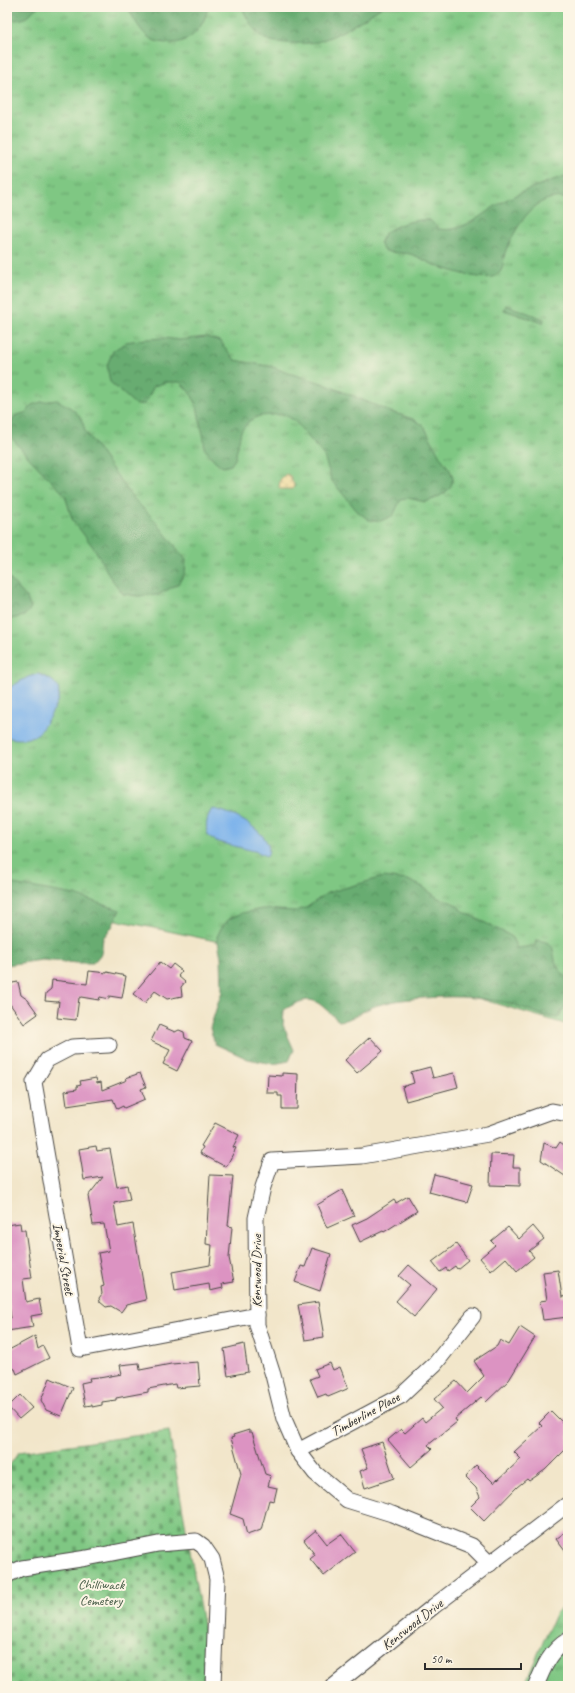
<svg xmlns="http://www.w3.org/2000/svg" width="575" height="1693" font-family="Caveat,sans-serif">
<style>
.grass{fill:url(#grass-tufts);stroke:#557957}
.forest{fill:url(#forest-crowns);stroke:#496c4e}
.sand{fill:url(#sand-dots);stroke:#8c8264}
.cemetery{fill:url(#cemetery-stones);stroke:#557957}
.water{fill:#7db3eb;stroke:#546f8b}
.building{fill:#dc93c2}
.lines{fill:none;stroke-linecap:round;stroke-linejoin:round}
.minor-casing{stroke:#494743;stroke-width:17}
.minor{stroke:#fff;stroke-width:15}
.labels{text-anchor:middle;stroke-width:4;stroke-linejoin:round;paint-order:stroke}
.street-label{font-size:14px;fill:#2b2b2b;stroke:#fcf5e5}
.park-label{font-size:14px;fill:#445a45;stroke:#fcf5e5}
</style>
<defs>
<pattern id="grass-tufts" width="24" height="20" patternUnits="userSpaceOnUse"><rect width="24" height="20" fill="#7fc783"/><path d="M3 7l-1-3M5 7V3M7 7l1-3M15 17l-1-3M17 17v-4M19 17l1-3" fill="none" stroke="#68a26b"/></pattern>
<pattern id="forest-crowns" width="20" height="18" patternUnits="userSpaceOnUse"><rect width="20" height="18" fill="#67ac71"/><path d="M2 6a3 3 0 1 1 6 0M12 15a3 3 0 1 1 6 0" fill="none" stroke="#558c5d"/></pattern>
<pattern id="sand-dots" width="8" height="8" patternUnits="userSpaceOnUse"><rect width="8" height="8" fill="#eeda9e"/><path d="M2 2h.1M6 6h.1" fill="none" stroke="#cb8" stroke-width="1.8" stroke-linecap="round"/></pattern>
<pattern id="cemetery-stones" width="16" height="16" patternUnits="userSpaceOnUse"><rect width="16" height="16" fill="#7fc783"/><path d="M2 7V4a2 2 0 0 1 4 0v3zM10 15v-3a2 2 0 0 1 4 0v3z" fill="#68a26b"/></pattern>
</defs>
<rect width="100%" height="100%" fill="#fcf5e5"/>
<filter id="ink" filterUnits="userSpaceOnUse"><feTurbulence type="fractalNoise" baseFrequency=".025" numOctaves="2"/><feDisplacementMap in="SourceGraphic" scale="8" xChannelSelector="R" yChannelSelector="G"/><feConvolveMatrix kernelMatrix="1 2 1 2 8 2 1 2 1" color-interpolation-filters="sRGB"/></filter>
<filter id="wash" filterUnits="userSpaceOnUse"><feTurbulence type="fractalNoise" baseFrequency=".012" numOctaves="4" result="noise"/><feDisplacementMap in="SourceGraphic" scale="16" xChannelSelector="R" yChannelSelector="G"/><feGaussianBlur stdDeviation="0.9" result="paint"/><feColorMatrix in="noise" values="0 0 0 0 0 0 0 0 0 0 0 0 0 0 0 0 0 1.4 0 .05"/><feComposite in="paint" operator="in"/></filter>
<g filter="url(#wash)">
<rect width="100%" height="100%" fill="#f2e6ca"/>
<g class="grass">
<path d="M7 7H568V1025L400 975 291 957 7 897Z"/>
<path d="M568 1603V1676L559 1686H524L556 1612Z"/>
</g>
<g class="forest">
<path d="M7 7H38C34 9 32 12 29 15 23 21 15 20 7 19Z"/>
<path d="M127 7H208C204 27 191 44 169 43 163 43 156 42 151 39 140 32 134 18 127 7Z"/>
<path d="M242 7H382C362 20 340 35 317 42 307 44 296 43 286 43 279 42 271 42 265 39 254 32 247 19 242 7Z"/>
<path d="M568 175V199C536 190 517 226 506 250 502 259 506 271 495 276 483 282 445 269 432 264 425 261 418 256 410 254 401 252 392 254 383 250L380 242C381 239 382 236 384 234 393 225 418 218 430 220L439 229C464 233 481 214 502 202 522 191 546 182 568 175Z"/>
<path d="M506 305 544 319 543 323 504 310Z"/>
<path d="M206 337 220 341 235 360 273 367 285 372 322 383 391 412 413 419 424 426 441 458 450 470 453 478 451 486 445 493 434 499 425 502 408 498 401 499 393 516 380 521 369 520 358 512 332 481 324 456 295 421 284 414 259 416 249 421 241 431 235 459 231 465 223 467 214 460 204 448C205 440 203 434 201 427 197 405 197 399 180 382H167L154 386 145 404 136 405 110 382 107 365 113 351 126 342 145 339 165 338 179 340Z"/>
<path d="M57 400C73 409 81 412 85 431L133 498 152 517 186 560 185 573 178 584 158 595 139 596 123 594 110 577 96 551 72 519 65 495 29 458 11 437 8 428 15 416 27 412 32 405 41 402Z"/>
<path d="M7 576 27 598 31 609 24 616 7 620Z"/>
<path d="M383 877 408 880 423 887 438 898 453 903 466 913 511 936 517 948 535 946 536 940C559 942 551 953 557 966 560 971 566 976 568 982 570 988 568 997 568 1004H566L558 1018C543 1017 531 1010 517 1006 494 999 466 996 442 997 420 998 396 999 375 1006 363 1010 353 1020 339 1021 316 1002 315 991 284 1010L283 1025 294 1050 289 1061 273 1064 248 1059 215 1044 210 1028 222 991 221 957 217 937 221 928 229 919 242 913 262 909 294 911 306 908 327 893Z"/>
<path d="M7 883 75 895 120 910 112 927 103 938 101 954 93 963H77L42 960 7 965Z"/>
</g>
<path class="sand" d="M286 474 290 476 294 485 293 489H280L279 488 280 480Z"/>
<path class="cemetery" d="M169 1431 213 1682 212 1686H7V1469L19 1452Z"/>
<g class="water">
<path d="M38 674C65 683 62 695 50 716 46 722 42 730 37 734 29 740 16 740 7 737V689L28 677Z"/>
<path d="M212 809C229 810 279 835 267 857L258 852 218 842 207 835C206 825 206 818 212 809Z"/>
</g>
<g id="blocks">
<g class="building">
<path d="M160 962 169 969 173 964 182 971 178 976 185 982 181 987 182 996 167 999 155 991 145 1003 133 994Z"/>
<path d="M89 971 107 973V972L126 976 122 998 109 996V999L100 997 99 1000 81 997 79 998 76 1020 57 1018 59 1001 57 1002 45 1001 46 993 51 989 52 980 87 984Z"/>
<path d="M18 982 21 995 28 1000 38 1014 24 1024 10 1004 7 1005V984Z"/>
<path d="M159 1025 175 1032 179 1030 184 1032 185 1038 192 1041 177 1071 163 1064 170 1050 151 1041Z"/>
<path d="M370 1037 383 1051 357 1073 345 1060Z"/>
<path d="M430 1067 433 1078 454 1073 458 1087 406 1101 402 1087 414 1083 411 1072Z"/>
<path d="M140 1073 146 1087 141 1089 145 1099 124 1108 123 1106 117 1109 113 1099 67 1106 65 1091 77 1089V1086L81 1085 80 1081 96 1078 97 1083 101 1082 102 1090 127 1080 126 1078Z"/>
<path d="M282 1073 298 1074 297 1109H282V1096H278V1093H267L268 1075 282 1076Z"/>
<path d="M215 1123 239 1135 233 1147 236 1148 226 1167 200 1153 203 1147 201 1146Z"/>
<path d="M560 1142 568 1148V1178L541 1160 544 1143 556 1148Z"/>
<path d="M96 1146 97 1151 110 1149 117 1187 127 1185 130 1200 114 1203 118 1227 133 1224 146 1300 126 1305 121 1312 111 1306 106 1307 100 1302 99 1298 102 1294 101 1287 104 1286 98 1253 109 1251 104 1224 93 1225 88 1196 103 1177 84 1180 79 1149Z"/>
<path d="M491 1154 514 1155 513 1167H520V1186L490 1185Z"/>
<path d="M434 1174 473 1184 467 1202 429 1192Z"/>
<path d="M210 1175 233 1176 228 1226 232 1227 229 1258 234 1282 222 1284 223 1288 210 1291 209 1284 175 1290 172 1272 210 1265 212 1245 206 1244Z"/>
<path d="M342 1190 354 1216 327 1228 317 1205Z"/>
<path d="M408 1196 417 1211 384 1232 383 1231 360 1242 352 1225 367 1218 394 1200 396 1203Z"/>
<path d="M20 1223 21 1230H25L32 1278 23 1279 26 1302 39 1299 42 1314 31 1316 33 1327 7 1331V1318H11L7 1293V1225Z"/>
<path d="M533 1226 544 1239 529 1251 534 1257 517 1271 506 1258 491 1271 480 1258 495 1245 491 1241 508 1227 519 1239Z"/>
<path d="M456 1244 468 1260 457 1269 455 1266 448 1271 446 1268 440 1272 432 1262Z"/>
<path d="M312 1248 331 1254 320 1291 295 1282 301 1266 305 1267Z"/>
<path d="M409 1265 437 1289 414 1317 396 1301 410 1285 399 1276Z"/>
<path d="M558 1270 562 1297 568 1296V1317L543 1320 540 1301 547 1300 543 1272Z"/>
<path d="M318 1302 324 1337 305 1340 298 1305Z"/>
<path d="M520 1327 535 1337 509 1380 486 1402 481 1397 455 1419 457 1422 428 1445 432 1449 411 1467 388 1440 401 1429 405 1433 422 1418 425 1422 442 1408 434 1399 456 1381 467 1393 484 1376 474 1361 497 1346 500 1340 509 1345Z"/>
<path d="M35 1336 38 1349 43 1346 49 1358 17 1374 15 1369 7 1366V1351Z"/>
<path d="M244 1344 248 1372 228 1376 224 1349Z"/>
<path d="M198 1362 200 1386 176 1388 175 1384 148 1389V1392L116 1398V1400L102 1402V1405L92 1407V1405L85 1406 81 1383 90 1381 89 1378 99 1377V1378L122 1374 120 1365 139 1363 140 1370 171 1364Z"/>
<path d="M330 1363 333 1370 340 1367 348 1387 347 1389 328 1397 326 1394 318 1397 310 1379 318 1376 315 1369Z"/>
<path d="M50 1378 73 1388 61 1416 46 1410 41 1400Z"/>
<path d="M20 1395 32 1408 19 1419 8 1407Z"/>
<path d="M551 1411 562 1422 568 1416V1447L545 1470 529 1481 527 1479 517 1487 484 1521 470 1507 480 1497 476 1488 465 1477 476 1465 494 1483 497 1479 498 1480 521 1459 514 1452 542 1426 539 1423Z"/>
<path d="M249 1430V1432H252L265 1474 271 1476 268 1486 277 1488 274 1501 269 1500 261 1530 247 1535 243 1519 230 1514 241 1474 231 1438 234 1437 233 1435Z"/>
<path d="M382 1442 394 1478 365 1488 360 1471 368 1468 361 1449Z"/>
<path d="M316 1530 327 1544 341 1534 355 1552 324 1576 310 1559 315 1555 304 1540Z"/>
<path d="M568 1530V1555L556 1539Z"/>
</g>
</g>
</g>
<g filter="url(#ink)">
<use href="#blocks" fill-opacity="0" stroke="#494743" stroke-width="1"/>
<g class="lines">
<defs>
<g id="minor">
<path d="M109 1045 72 1047 47 1060 34 1082 80 1349 257 1315"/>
<path d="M298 1451 401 1396 435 1364 473 1316"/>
<path d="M490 1564 472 1546 392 1514 347 1500 315 1473 298 1451 284 1419 273 1375 257 1325 256 1218 263 1187 272 1161 362 1156 488 1134 552 1111 568 1114"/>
<path d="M7 1575 22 1568 87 1558 158 1544 196 1541 203 1546 212 1559 217 1579 213 1686"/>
<path d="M334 1686 434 1606 568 1504"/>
<path d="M536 1686C543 1668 551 1650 568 1640"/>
</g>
</defs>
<use href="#minor" class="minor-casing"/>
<use href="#minor" class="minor"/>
</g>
</g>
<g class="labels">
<g class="street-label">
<text transform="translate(64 1259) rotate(80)" y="5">Imperial Street</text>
<text transform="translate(256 1271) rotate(-90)" y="5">Kenswood Drive</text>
<text transform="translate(365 1414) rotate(-29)" y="5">Timberline Place</text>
<text transform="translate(412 1624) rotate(-38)" y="5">Kenswood Drive</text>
</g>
<g class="park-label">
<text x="101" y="1589">Chilliwack<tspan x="101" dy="16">Cemetery</tspan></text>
</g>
</g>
<rect width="575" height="1693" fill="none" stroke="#fcf5e5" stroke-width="24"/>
<path d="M425 1663v6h96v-6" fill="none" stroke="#2b2b2b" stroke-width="2"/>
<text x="431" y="1663" font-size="12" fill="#2b2b2b" stroke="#fcf5e5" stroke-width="3" paint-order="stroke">50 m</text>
</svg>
